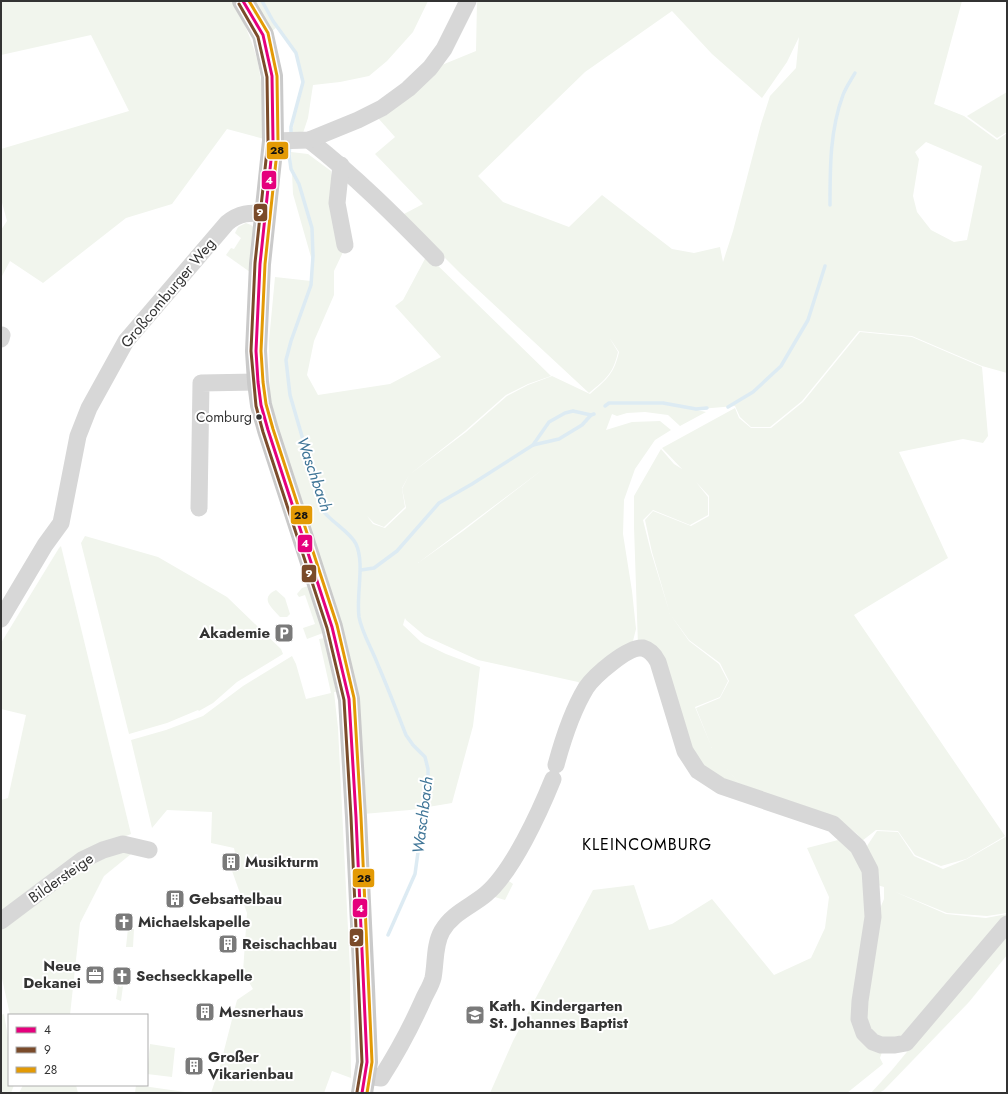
<svg xmlns="http://www.w3.org/2000/svg" width="1008" height="1094" font-family="Jost,sans-serif">
<style>
.green{fill:#f1f5ed;fill-rule:evenodd}
.lines{fill:none;stroke-linecap:round;stroke-linejoin:round}
.stream{stroke:#ddebf3;stroke-width:3.5}
.minor{stroke:#d7d7d7;stroke-width:17}
.major{stroke:#cacaca;stroke-width:22}
.bus-1-casing{stroke:#fff;stroke-width:6}
.bus-2-casing{stroke:#fff;stroke-width:6}
.bus-3-casing{stroke:#fff;stroke-width:6}
.bus-1{stroke:#e5007d;stroke-width:3}
.bus-2{stroke:#7a4b2a;stroke-width:3}
.bus-3{stroke:#e39a05;stroke-width:3}
.bus-dot{fill:#333;stroke:#fff;stroke-width:1.5}
.labels{text-anchor:middle;stroke-width:4;stroke-linejoin:round;paint-order:stroke}
.bus-label{font-size:14px;fill:#333;stroke:#fff;text-anchor:end}
.street-label{font-size:15px;fill:#333;stroke:#fff}
.poi-label{font-size:15px;font-weight:bold;fill:#333;stroke:#fff;text-anchor:start}
.water-label{font-size:16px;font-style:italic;fill:#3f7597;stroke:#fff}
.neighbourhood-label{font-size:16px;letter-spacing:1px;fill:#000;stroke:#fff}
.line-badge{stroke:#fff;stroke-width:1.5}
.badge-label{font-size:11px;text-anchor:middle;font-weight:bold;fill:#fff}
.pale-badge-label{font-size:11px;text-anchor:middle;font-weight:bold;fill:#111}
</style>
<rect width="100%" height="100%" fill="#fff"/>
<g class="green">
<path d="M1 1H234C243 20 251 38 257 59 263 84 263 112 264 139L227 129 172 204 126 218 43 283 10 261 1 278V230L7 221 1 199V149L129 111 91 35 1 55Z"/>
<path d="M253 1H428L413 32 387 61 369 76 340 82 313 85 308 118 303 133 289 135 293 127 302 80 295 53 278 26 269 34Z"/>
<path d="M477 1H962L934 104 964 116 997 140 1007 133V373L982 366 912 336 859 331 802 401 770 427H751L740 417 735 406 700 409 680 406 706 412 680 426 668 415 645 412 627 413 617 416 612 414 606 430 632 422 660 421 671 430 655 440 635 469 624 500 623 534 632 591 636 629 632 645 581 684 578 682 478 660 425 636 406 620 405 618 403 625 421 642 446 654 480 667 473 726 452 803 410 810 363 814 358 769 270 397 269 341 275 277 311 281V257L293 194 291 152 308 154 331 171 344 250 334 271V295L314 341 307 375 318 395 390 384 441 357 395 306 403 300 427 255 551 376 528 384 506 395 465 431 409 475 402 489 405 507 384 527 374 523 367 516 373 524 385 528 406 508 402 488 409 475 466 432 507 396 528 385 552 376 590 394C607 379 614 374 619 352L609 337 618 352C613 374 606 379 589 393L461 274 402 215 423 204 375 154 395 137 378 118 432 69 476 51ZM672 11 712 54 762 98 787 62 799 37 796 68 770 96 761 124 733 231 723 262 720 247 694 253 672 249 602 195 569 227 503 202 478 176 585 72ZM926 142 982 166 967 240 954 242 931 230 917 212 913 196 919 159 915 152ZM546 467 463 531 418 563Z"/>
<path d="M1007 92V132L997 138 967 116Z"/>
<path d="M246 223 251 225 254 228 250 272 226 255 231 248 234 249 241 238 235 233 238 227Z"/>
<path d="M860 332 912 337 982 367 988 436 983 443 963 439 899 452 948 558 854 615 1005 836 966 859 941 866 915 855 898 831 876 830 862 841 857 834 836 818 746 792 715 754 745 791 701 767 687 746 661 659 638 646 634 527V496L661 449 674 464 682 469 662 448 735 408 739 418 751 428H771L803 402ZM696 482 709 496V516L691 526 653 511 645 520 652 552 670 614 689 640 720 663 729 681 720 698 696 708 712 748 695 707 720 697 728 681 719 664 689 641 670 614 651 552 643 520 653 510 690 525 708 515V497Z"/>
<path d="M85 536 158 557 227 597 281 649 283 654 237 682 213 703 199 711 198 710 167 723 129 734 81 543Z"/>
<path d="M61 546 131 834 106 844 1 918V800L8 798 26 715 1 709V643L59 548Z"/>
<path d="M308 586 323 633 307 639 303 628 315 624 305 595 299 597 297 594 302 588Z"/>
<path d="M276 590 285 598 290 614 287 617H280C272 608 259 598 276 590Z"/>
<path d="M325 638 336 692H334L338 728 350 969 351 1078 332 1071 324 1093H211L220 1066 237 1000 253 989 243 972 247 913 231 868 235 867 237 862 234 848 211 843 212 812 167 810 152 828 131 740 166 730 203 716 243 686 292 656 296 664 306 699 331 693 319 639Z"/>
<path d="M877 831 898 832 914 856 943 869 967 859 1007 836V913L987 916 947 913 893 891 946 914 986 918 1007 914V920L910 1033 890 1041 867 1032 864 1007 874 923 884 899V887L877 885 865 849Z"/>
<path d="M842 839 857 855 866 878 867 907 856 1001 882 1052 880 1058 883 1064 847 1093H490L513 1041 593 890 634 885 649 930 672 924 712 899 774 975 811 958 825 928 829 897 807 848Z"/>
<path d="M126 847 131 854 104 876 80 923 70 1015H10L1 974V928L58 882Z"/>
<path d="M509 881 513 884 505 900 491 896Z"/>
<path d="M128 928 134 929 133 947H126Z"/>
<path d="M1007 931V955L969 1002 884 1090 879 1093H871L892 1070Z"/>
<path d="M118 985 120 987 123 986 121 1001 116 999Z"/>
<path d="M4 1014 9 1043V1085H14L11 1093H1V1015Z"/>
<path d="M150 1044 175 1048 172 1077 147 1074Z"/>
<path d="M23 1085H76L78 1093H19Z"/>
<path d="M136 1085 192 1093H135Z"/>
</g>
<g class="lines">
<g class="stream">
<path d="M262 1 273 21 296 53 303 82 291 127V135"/>
<path d="M290 145 289 154 291 169 299 184 312 228 313 256 311 285 291 341 286 360 290 395 324 512C333 523 351 533 356 544 365 564 356 594 359 617 362 633 372 649 378 665 388 688 397 712 406 735L413 745 425 757 428 769V780L415 874 388 935"/>
<path d="M830 205C830 167 830 130 843 95 846 87 851 80 855 73"/>
<path d="M605 406 609 403H663L696 409 707 408"/>
<path d="M728 407 753 392 781 366 808 320 825 266"/>
<path d="M533 445 559 439 582 425 591 415"/>
<path d="M361 570 374 568 397 551 439 503 472 484 533 445 549 422 565 413 573 411 591 415 594 414"/>
</g>
<g class="minor">
<path d="M309 140C355 176 395 216 436 258"/>
<path d="M273 141 309 140 358 120 382 108 408 89 430 68 444 49 468 1"/>
<path d="M341 165 337 203 345 245"/>
<path d="M1 339 2 335"/>
<path d="M199 508 201 383 258 382"/>
<path d="M1 619 45 545 61 523 78 436 89 408 126 341 227 223C239 213 250 212 265 214"/>
<path d="M556 765C563 739 572 711 586 688 594 676 628 646 643 648 650 650 655 656 658 662L685 751 698 771 721 786 833 824 858 847 870 870 873 917 860 1001 859 1019 864 1033 873 1042 881 1045H895L906 1043 1007 924"/>
<path d="M1 921 82 860 103 850 123 844 149 850"/>
<path d="M365 1076 381 1078C397 1053 411 1027 423 1000 426 993 431 986 433 978 436 963 434 945 442 931 452 913 472 906 486 894 513 871 540 811 553 779"/>
</g>
<path class="major" d="M243 1 263 35 272 76 273 141 260 264 256 351 258 382 261 405 268 430 332 627 349 699 356 817 364 987 367 1062 362 1093"/>
<defs>
<path id="bus-1" d="M243 1 263 35 272 76 273 141 260 264 256 351 258 382 261 405 268 430 332 627 349 699 356 817 367 1062 362 1093"/>
<path id="bus-2" d="M239 4 258 37 267 77 268 141 255 263 251 351 256 406 263 432 327 628 344 700 351 817 362 1062 357 1092"/>
<path id="bus-3" d="M249 1 268 33 277 76 278 142 265 264 261 351 263 382 266 404 273 429 337 625 354 698 361 817 372 1062 367 1093"/>
</defs>
<use href="#bus-1" class="bus-1-casing"/>
<use href="#bus-2" class="bus-2-casing"/>
<use href="#bus-3" class="bus-3-casing"/>
<use href="#bus-1" class="bus-1"/>
<use href="#bus-2" class="bus-2"/>
<use href="#bus-3" class="bus-3"/>
</g>
<defs>
<symbol id="parking-square" viewBox="-11 -11 22 22"><rect x="-9" y="-9" width="18" height="18" rx="4" fill="#7a7a7a" stroke="#fff"/><path d="M-3.5-5.5H1a3.5 3.5 0 0 1 0 7H-1V5.5H-3.5ZM-1-3.4V-.6H.8a1.4 1.4 0 0 0 0-2.8Z" fill="#fff"/></symbol>
<symbol id="building-square" viewBox="-11 -11 22 22"><rect x="-9" y="-9" width="18" height="18" rx="4" fill="#7a7a7a" stroke="#fff"/><path d="M-4-6H4V6H1V3H-1V6H-4ZM-2.5-4.3h1.7v1.8h-1.7ZM.8-4.3h1.7v1.8H.8ZM-2.5-1h1.7V.8h-1.7ZM.8-1h1.7V.8H.8Z" fill="#fff"/></symbol>
<symbol id="church-square" viewBox="-11 -11 22 22"><rect x="-9" y="-9" width="18" height="18" rx="4" fill="#7a7a7a" stroke="#fff"/><path d="M-1.2-6h2.4v3.5h3.3v2.4h-3.3V6h-2.4V-.1h-3.3v-2.4h3.3Z" fill="#fff"/></symbol>
<symbol id="office-square" viewBox="-11 -11 22 22"><rect x="-9" y="-9" width="18" height="18" rx="4" fill="#7a7a7a" stroke="#fff"/><path d="M-6-3h4V-5.5h4V-3h4V5H-6ZM-1-4.5V-3h2v-1.5ZM-6 0V1H6V0Z" fill="#fff"/></symbol>
<symbol id="school-square" viewBox="-11 -11 22 22"><rect x="-9" y="-9" width="18" height="18" rx="4" fill="#7a7a7a" stroke="#fff"/><path d="M0-5L7-2L0 1L-7-2ZM-4 1L0 2.5L4 1V4Q0 6-4 4Z" fill="#fff"/></symbol>
</defs>
<g fill-rule="evenodd">
<use href="#parking-square" x="273" y="622" width="22" height="22"/>
<use href="#building-square" x="220" y="851" width="22" height="22"/>
<use href="#building-square" x="164" y="888" width="22" height="22"/>
<use href="#church-square" x="113" y="911" width="22" height="22"/>
<use href="#building-square" x="217" y="933" width="22" height="22"/>
<use href="#office-square" x="84" y="964" width="22" height="22"/>
<use href="#church-square" x="111" y="965" width="22" height="22"/>
<use href="#building-square" x="194" y="1001" width="22" height="22"/>
<use href="#school-square" x="464" y="1004" width="22" height="22"/>
<use href="#building-square" x="183" y="1055" width="22" height="22"/>
</g>
<circle class="bus-dot" cx="259" cy="417" r="3.5"/>
<g class="labels">
<g class="bus-label">
<text x="252" y="422">Comburg</text>
</g>
<g class="street-label">
<text transform="translate(168 293) rotate(-50)" y="5">Großcomburger Weg</text>
<text transform="translate(61 878) rotate(-35)" y="5">Bildersteige</text>
</g>
<g class="poi-label">
<text x="270" y="638" text-anchor="end">Akademie</text>
<text x="245" y="867">Musikturm</text>
<text x="189" y="904">Gebsattelbau</text>
<text x="138" y="927">Michaelskapelle</text>
<text x="242" y="949">Reischachbau</text>
<text x="81" y="971" text-anchor="end">Neue<tspan x="81" dy="17">Dekanei</tspan></text>
<text x="136" y="981">Sechseckkapelle</text>
<text x="489" y="1011">Kath. Kindergarten<tspan x="489" dy="17">St. Johannes Baptist</tspan></text>
<text x="219" y="1017">Mesnerhaus</text>
<text x="208" y="1062">Großer<tspan x="208" dy="17">Vikarienbau</tspan></text>
</g>
<g class="water-label">
<text transform="translate(315 474) rotate(71)" y="6">Waschbach</text>
<text transform="translate(422 815) rotate(-83)" y="6">Waschbach</text>
</g>
<g class="neighbourhood-label">
<text x="647" y="850">KLEINCOMBURG</text>
</g>
</g>
<g class="line-badge">
<rect x="266" y="141" width="23" height="19" rx="4" fill="#e39a05"/>
<rect x="261" y="170" width="16" height="20" rx="4" fill="#e5007d"/>
<rect x="253" y="203" width="15" height="19" rx="4" fill="#7a4b2a"/>
<rect x="290" y="505" width="23" height="20" rx="4" fill="#e39a05"/>
<rect x="297" y="534" width="16" height="19" rx="4" fill="#e5007d"/>
<rect x="301" y="564" width="16" height="19" rx="4" fill="#7a4b2a"/>
<rect x="352" y="868" width="23" height="20" rx="4" fill="#e39a05"/>
<rect x="352" y="898" width="16" height="20" rx="4" fill="#e5007d"/>
<rect x="349" y="928" width="15" height="19" rx="4" fill="#7a4b2a"/>
</g>
<g class="badge-label">
<text x="269" y="184">4</text>
<text x="260" y="216">9</text>
<text x="305" y="547">4</text>
<text x="309" y="577">9</text>
<text x="360" y="912">4</text>
<text x="356" y="942">9</text>
</g>
<g class="pale-badge-label">
<text x="277" y="154">28</text>
<text x="301" y="519">28</text>
<text x="364" y="882">28</text>
</g>
<rect width="1008" height="1094" fill="none" stroke="#333333" stroke-width="4"/>
<rect x="8" y="1014" width="140" height="72" fill="#ffffff" stroke="#adadad"/>
<rect x="16" y="1027" width="20" height="6" fill="#e5007d" stroke="#adadad"/>
<text x="44" y="1034" font-size="12" fill="#333333">4</text>
<rect x="16" y="1047" width="20" height="6" fill="#7a4b2a" stroke="#adadad"/>
<text x="44" y="1054" font-size="12" fill="#333333">9</text>
<rect x="16" y="1067" width="20" height="6" fill="#e39a05" stroke="#adadad"/>
<text x="44" y="1074" font-size="12" fill="#333333">28</text>
</svg>
